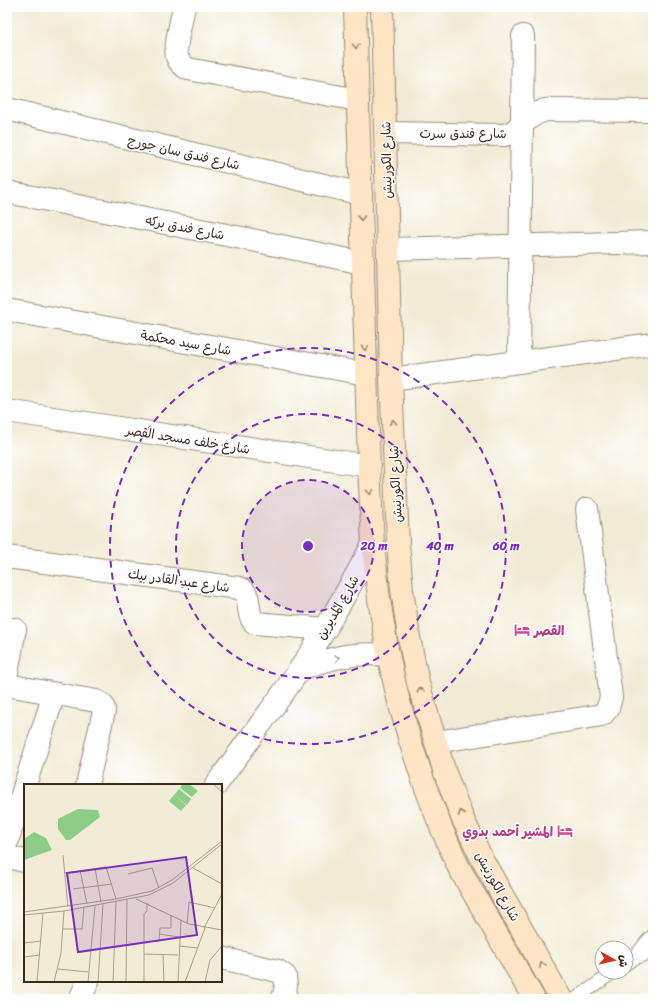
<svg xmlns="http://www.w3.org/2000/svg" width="660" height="1006" font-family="Sriracha,'Playpen Sans Arabic',sans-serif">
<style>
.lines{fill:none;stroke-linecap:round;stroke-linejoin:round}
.lane-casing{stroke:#968b7a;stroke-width:14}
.street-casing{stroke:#968b7a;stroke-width:24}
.secondary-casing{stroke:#968b7a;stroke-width:24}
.lane{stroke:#fff;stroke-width:12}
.street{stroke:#fff;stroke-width:22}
.secondary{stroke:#fee5c5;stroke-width:22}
.oneway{stroke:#9c8872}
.oneway2{stroke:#a79f9a}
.ring{fill:none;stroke:#7b2cbf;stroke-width:2;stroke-dasharray:7 5}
.labels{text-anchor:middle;stroke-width:3;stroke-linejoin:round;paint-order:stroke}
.street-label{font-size:13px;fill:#3b2a1e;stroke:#fff}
.hotel-label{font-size:13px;font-weight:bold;fill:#b23c85;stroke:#fff;text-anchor:start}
.inset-road{fill:none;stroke:#a99e8c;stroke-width:1}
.view{fill:#7b2cbf;fill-opacity:0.15;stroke:#7b2cbf;stroke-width:2}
.inset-edge{fill:none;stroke:#3b2a1e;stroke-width:2}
.centre{fill:#7b2cbf;stroke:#fff;stroke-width:2}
.ring-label{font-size:12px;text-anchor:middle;font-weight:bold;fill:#7b2cbf;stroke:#fff;stroke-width:3;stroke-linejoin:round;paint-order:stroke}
</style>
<rect width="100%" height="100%" fill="#fff"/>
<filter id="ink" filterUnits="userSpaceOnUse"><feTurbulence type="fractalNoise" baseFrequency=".025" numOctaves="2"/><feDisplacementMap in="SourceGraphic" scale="8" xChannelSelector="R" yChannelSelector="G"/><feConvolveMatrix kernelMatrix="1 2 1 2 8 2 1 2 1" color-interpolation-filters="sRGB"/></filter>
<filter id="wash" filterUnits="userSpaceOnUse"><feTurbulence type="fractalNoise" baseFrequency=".012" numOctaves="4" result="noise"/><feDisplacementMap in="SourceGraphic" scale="16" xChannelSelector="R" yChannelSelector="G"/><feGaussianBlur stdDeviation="0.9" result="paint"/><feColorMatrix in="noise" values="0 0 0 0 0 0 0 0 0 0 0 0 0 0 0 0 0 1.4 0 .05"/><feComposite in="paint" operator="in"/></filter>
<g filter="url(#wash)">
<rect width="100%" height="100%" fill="#f2ecd6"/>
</g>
<g filter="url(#ink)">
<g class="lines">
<defs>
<g id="lane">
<path d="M633 959 647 941 653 935"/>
<path d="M626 964 633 959 653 952"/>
<path d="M575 999 614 972"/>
</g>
<g id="street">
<path d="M184 7C182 17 174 49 177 57 179 62 183 66 188 69L358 100"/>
<path d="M7 109 361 194"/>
<path d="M385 133 504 135 513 132 533 115 545 110 653 111"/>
<path d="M7 192 257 241 363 263"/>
<path d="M388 249 653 242"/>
<path d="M7 310 366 374"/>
<path d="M519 362 523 36"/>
<path d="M391 379 653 344"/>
<path d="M7 411 369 466"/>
<path d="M7 557 239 588C254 594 244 613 255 623L326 629"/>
<path d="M300 669C314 664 329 659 345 656 359 654 374 654 388 654"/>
<path d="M7 673 15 629"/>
<path d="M7 685 96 701C101 703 104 705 104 711L87 785"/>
<path d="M436 742 602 715 608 708 611 697 587 509"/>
<path d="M25 785 54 694"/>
<path d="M216 785C244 746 273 708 300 669 327 629 350 586 373 544"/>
<path d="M7 842 25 785"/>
<path d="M7 857 25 861"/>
<path d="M221 958 278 971 285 976 286 986 283 999"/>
<path d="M80 999 88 981"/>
</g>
<g id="secondary">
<path d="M355 7 369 466 373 544 379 599 388 654 398 698 410 741 424 783 440 825 458 866 534 999"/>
<path d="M382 7 391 379 398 543 402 590 409 637 418 683 445 773 462 817 482 859 561 999"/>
</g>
</defs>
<use href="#lane" class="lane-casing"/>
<use href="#street" class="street-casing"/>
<use href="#secondary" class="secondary-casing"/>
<use href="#lane" class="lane"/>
<use href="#street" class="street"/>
<use href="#secondary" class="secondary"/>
</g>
<defs><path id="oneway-chevron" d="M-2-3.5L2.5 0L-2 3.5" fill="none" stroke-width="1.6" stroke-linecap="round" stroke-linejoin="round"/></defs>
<g class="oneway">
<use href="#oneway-chevron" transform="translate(356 46) rotate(88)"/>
<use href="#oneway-chevron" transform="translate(361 218) rotate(88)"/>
<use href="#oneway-chevron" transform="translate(365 348) rotate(88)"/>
<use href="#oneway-chevron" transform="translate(393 422) rotate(-93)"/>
<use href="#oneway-chevron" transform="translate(370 492) rotate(87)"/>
<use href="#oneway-chevron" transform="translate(420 690) rotate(-107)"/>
<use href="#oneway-chevron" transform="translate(461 813) rotate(-112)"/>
<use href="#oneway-chevron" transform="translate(542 965) rotate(-119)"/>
</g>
<use class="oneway2" href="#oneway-chevron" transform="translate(337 658) rotate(-13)"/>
</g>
<circle cx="308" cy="546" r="66" fill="#7b2cbf" fill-opacity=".12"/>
<g class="ring">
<circle cx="308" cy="546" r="66"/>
<circle cx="308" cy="546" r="132"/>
<circle cx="308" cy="546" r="198"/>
</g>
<defs>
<symbol id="hotel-bare" viewBox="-9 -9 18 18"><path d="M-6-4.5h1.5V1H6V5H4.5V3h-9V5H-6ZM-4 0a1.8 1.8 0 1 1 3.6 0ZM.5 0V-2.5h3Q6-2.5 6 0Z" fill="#d1479c" stroke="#fff" stroke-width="2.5" paint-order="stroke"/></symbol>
</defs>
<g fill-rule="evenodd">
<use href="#hotel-bare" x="511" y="619" width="22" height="22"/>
<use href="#hotel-bare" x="554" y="820" width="22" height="22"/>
</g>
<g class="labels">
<g class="street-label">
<text x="463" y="138">شارع فندق سرت</text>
<text transform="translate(184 152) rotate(13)" y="5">شارع فندق سان جورج</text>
<text transform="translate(386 160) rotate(-91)" y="5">شارع الكورنيش</text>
<text transform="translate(185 227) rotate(11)" y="5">شارع فندق بركه</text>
<text transform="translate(186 342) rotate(10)" y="5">شارع سيد محكمة</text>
<text transform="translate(188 439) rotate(9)" y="5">شارع خلف مسجد القصر</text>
<text transform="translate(395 484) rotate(-93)" y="5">شارع الكورنيش</text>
<text transform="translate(179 580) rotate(8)" y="5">شارع عبد القادر بيك</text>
<text transform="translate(337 607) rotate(-60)" y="5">شارع المديرين</text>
<text transform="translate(498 886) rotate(61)" y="5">شارع الكورنيش</text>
</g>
<g class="hotel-label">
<text x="534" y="635">القصر</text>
<text x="553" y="836" text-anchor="end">المشير أحمد بدوي</text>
</g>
</g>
<g transform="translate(24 784)">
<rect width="198" height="198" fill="#f2ecd6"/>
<path d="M159 0H165L174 7 168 13 156 4ZM155 5 167 15 163 21 150 11ZM150 11 162 21 157 27 145 17ZM54 25 74 26 76 33 46 56H42L34 45V35ZM10 48 22 54 28 66 0 76V55Z" fill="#8cce87"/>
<path class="inset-road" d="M189 0 198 8M39 71 44 123M71 84 77 118M169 84 198 100M56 86 63 120M40 89 82 83 92 115M104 90 128 84 135 104M49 105 88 100M112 115 165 140 198 146M0 128 92 115 128 107 148 96 198 57M0 131 40 127 125 111 149 99 198 60M163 139 165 118 191 124M180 144 198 110M39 145H58L60 124M135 150 155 153M135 156 136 144H147V131M0 159 17 157M155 162 174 164M120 170 154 171M139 171 140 198M0 173 16 171M34 185 64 188M13 198 19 129M30 198 37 169 40 127M64 198 71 122M74 198 79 120M89 198 92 118M102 198 103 116M120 198V130L123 127V119M154 198 157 136M161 198 181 144M181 198 186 176 198 162"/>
<path class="view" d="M162 73 173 151 54 168 43 89Z"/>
<rect width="198" height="198" class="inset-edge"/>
</g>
<circle cx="308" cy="546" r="6" class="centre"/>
<g class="ring-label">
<text x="374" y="550">20 m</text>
<text x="440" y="550">40 m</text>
<text x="506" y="550">60 m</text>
</g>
<rect width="660" height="1006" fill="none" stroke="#fff" stroke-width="24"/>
<g transform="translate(614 960) rotate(98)"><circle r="19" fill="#ffffff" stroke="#b1aaa5"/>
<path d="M0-3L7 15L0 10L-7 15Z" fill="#c8321e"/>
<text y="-6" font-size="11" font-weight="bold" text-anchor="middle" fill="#3b2a1e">ش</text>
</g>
</svg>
